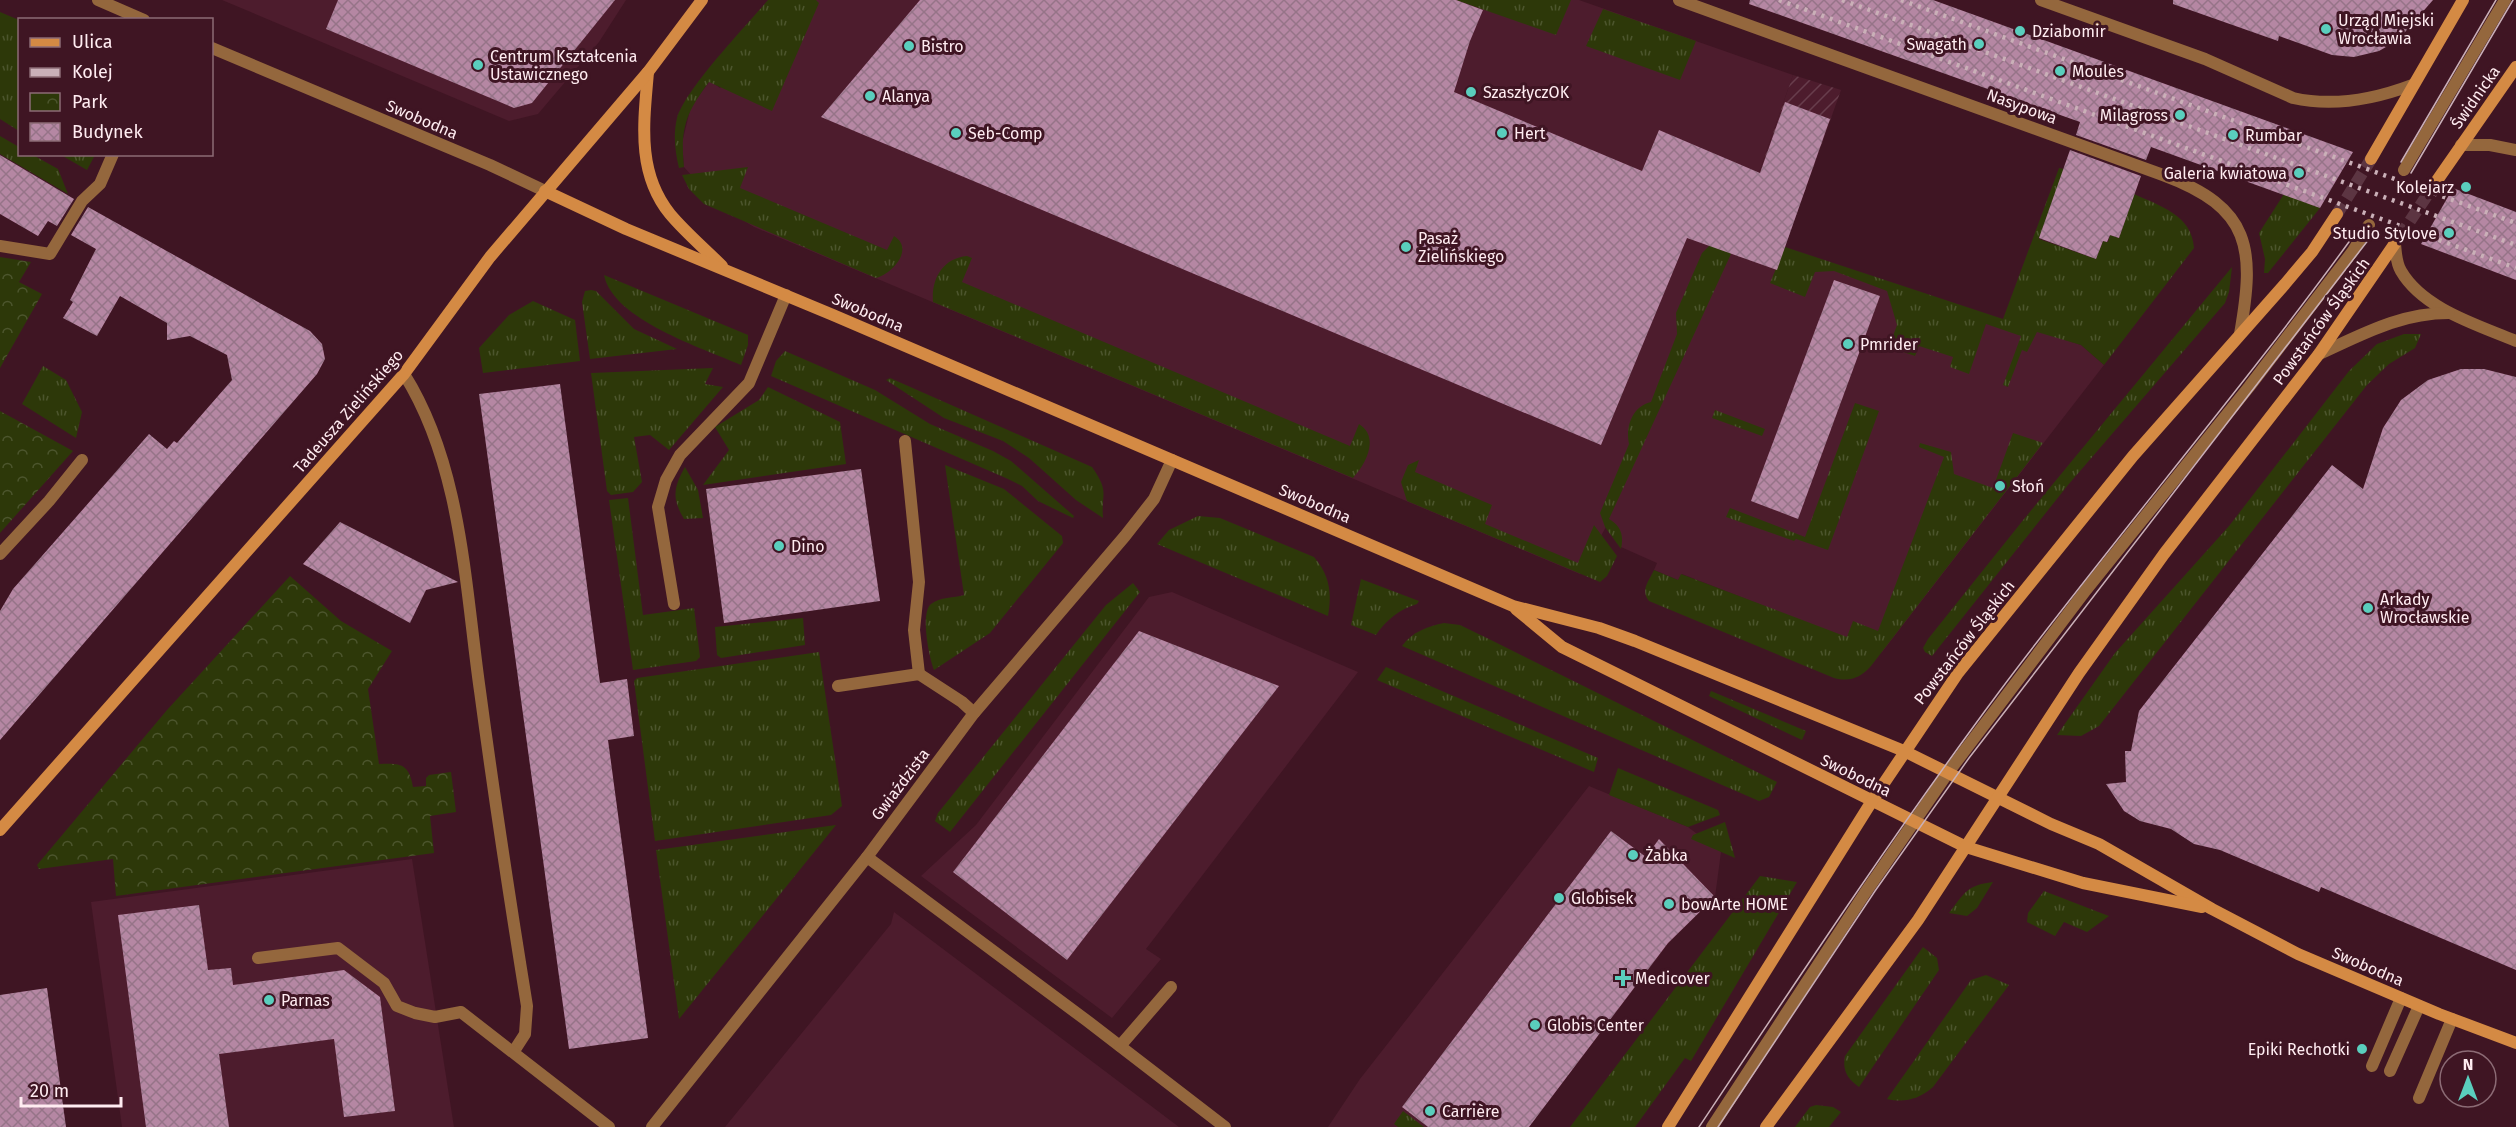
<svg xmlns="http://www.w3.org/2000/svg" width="2516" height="1127" font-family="'Fira Sans',sans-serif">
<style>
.built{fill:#4d1c2d}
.industrial{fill:url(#industrial-furrows)}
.grass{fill:url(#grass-tufts)}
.park{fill:url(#park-crowns)}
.building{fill:url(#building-cross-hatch)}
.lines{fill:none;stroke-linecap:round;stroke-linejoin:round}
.secondary-tunnel{stroke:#5c3542;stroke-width:12;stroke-dasharray:12 6;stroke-linecap:butt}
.lane{stroke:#94673d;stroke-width:12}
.street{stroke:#94673d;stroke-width:12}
.secondary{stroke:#d48a44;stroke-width:12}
.tram{stroke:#cab0b8;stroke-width:1.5}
.rail{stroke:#cab0b8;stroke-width:4.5;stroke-dasharray:3 6;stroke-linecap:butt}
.poi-dot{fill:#5acebd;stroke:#3f1523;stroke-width:2}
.labels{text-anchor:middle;stroke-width:6;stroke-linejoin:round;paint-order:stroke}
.poi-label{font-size:16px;fill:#ffecf1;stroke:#3f1523;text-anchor:start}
.street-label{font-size:16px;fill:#ffecf1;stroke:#3f1523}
</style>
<defs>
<pattern id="industrial-furrows" width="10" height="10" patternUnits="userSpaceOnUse" patternTransform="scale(1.5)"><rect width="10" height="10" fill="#4d1c2d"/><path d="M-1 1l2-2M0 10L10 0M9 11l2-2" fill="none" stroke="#683d4c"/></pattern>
<pattern id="grass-tufts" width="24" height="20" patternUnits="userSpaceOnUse" patternTransform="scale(1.5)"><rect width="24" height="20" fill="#2d3809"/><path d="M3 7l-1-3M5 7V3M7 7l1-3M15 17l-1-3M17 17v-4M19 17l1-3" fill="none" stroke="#4c552d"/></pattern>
<pattern id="park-crowns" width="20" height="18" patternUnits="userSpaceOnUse" patternTransform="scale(1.5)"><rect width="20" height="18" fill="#2d3809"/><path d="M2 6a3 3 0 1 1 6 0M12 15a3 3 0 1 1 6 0" fill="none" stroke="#4c552d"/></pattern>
<pattern id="building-cross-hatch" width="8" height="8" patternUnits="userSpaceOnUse" patternTransform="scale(1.5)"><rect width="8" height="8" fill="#b587a3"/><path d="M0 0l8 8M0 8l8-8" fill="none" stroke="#967488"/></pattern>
</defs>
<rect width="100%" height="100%" fill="#3f1523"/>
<g class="built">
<path d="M222 0H626L599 42 538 114 509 121Z"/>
<path d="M795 0H1579L1793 75 1738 233 2081 345 2104 365 1882 652 1682 574 1678 580 1654 570 1657 563 1621 547 1607 525 1580 574 754 227 716 203 684 167 682 143 691 106 710 81 720 88Z"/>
<path d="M1172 592 1358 672 1146 949 1161 959 1112 1018 921 876 976 825 1149 597Z"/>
<path d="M1589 786 1688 827 1721 852 1715 897 1668 944 1529 1127H1328L1360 1079Z"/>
<path d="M412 859 454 1127H122L91 902Z"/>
<path d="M894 912 1073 1047 1179 1127H725L891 924Z"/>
</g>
<path class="industrial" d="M1793 75 1841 90 1777 269 1731 254Z"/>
<g class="grass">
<path d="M768 0H816L819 3 772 111 709 82C686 113 680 128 684 167L679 168C675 151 673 135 677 118 686 88 746 26 768 0Z"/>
<path d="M1456 0H1571L1556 35Z"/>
<path d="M1603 9 1696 41 1680 80 1586 46Z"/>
<path d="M0 12 19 20V131L0 119Z"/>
<path d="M0 136 19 147 20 154 33 155 58 169 68 194 0 154Z"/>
<path d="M61 155H95L87 170Z"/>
<path d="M748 167 740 188 887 250 894 236C915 249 892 274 876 278L704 204 689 189 682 175Z"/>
<path d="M2059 168 2064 169 2039 239 2096 259 2103 241 2108 242 2110 235 2119 238 2134 194C2160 206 2192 215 2194 248L2104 365 2081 345 2037 332 2027 352 2022 350 2008 387 2003 385 2021 336 1986 324 1969 374 1950 367 1953 357 1919 346 1915 356 1889 347 1897 325 1887 291 1834 271 1815 272 1805 297 1770 283 1785 247 2003 319Z"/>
<path d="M2284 194 2320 208 2268 273H2264L2265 259 2259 233Z"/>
<path d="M1715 240 1731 254 1609 519C1621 526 1624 535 1621 549L1605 527 1600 513 1629 444C1625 426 1633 406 1651 402L1677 334 1676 313 1702 253Z"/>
<path d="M967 256 972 258 962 282 1350 446 1359 424C1380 437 1366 464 1353 478L933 302C931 279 943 258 967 256Z"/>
<path d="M2232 267 2229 292 2225 303 2068 485 1932 656 1925 652 1923 648 1928 639 2024 519Z"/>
<path d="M604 275 748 335V345L741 365C703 348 613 320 604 275Z"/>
<path d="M591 290 596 291 634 329 677 349 590 359 582 302 585 291Z"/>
<path d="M533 301 575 320 580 361 483 373 479 348 509 315Z"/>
<path d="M2404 334H2421L2415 348 2389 364 2367 385 2099 726 2081 736 2057 735 2115 653 2229 526 2349 371 2377 344Z"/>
<path d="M785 351 875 390 930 424 993 451 1011 461 1074 516 1073 518 1038 501 1022 486 1008 479 771 376 776 361Z"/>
<path d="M43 366 66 380 82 412 76 438 22 404Z"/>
<path d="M713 368 705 384 723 387 669 450 650 435 634 437 642 482 633 492 611 495 607 491 591 373Z"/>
<path d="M890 378 1092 467C1110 493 1101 492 1103 518L1076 500 1029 458 1003 441 944 418 886 380Z"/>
<path d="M768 387 840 422 846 464 703 485 729 450 715 427 759 400Z"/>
<path d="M1855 403 1879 411 1828 550 1796 539 1794 541 1726 517 1730 508 1805 537Z"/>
<path d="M1715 410 1765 429 1762 436 1712 418Z"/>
<path d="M2013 433 2043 443 1871 666C1860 678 1850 682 1834 678L1649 601C1640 590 1649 581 1654 570L1678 580 1681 574 1847 637 1853 621 1878 631 1944 457 1919 447 1920 443 1951 452 1954 474 1993 488Z"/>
<path d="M1419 460 1415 472 1492 505 1485 524 1578 563 1594 525 1617 556 1607 576 1600 582 1407 501 1401 482 1408 465Z"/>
<path d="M945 465 1004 489 1062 536 1063 543 990 633 934 670C929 657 920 613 931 604 940 597 954 598 964 595Z"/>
<path d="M685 467 698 490 703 518 684 519C672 499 673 488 685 467Z"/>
<path d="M628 498 643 615 694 608 700 657 696 661 633 670 609 500Z"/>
<path d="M1198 516 1220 518 1314 557C1330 576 1332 593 1328 616L1157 544 1169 530Z"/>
<path d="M1361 579 1419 601 1417 604C1400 609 1386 620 1376 635L1351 625Z"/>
<path d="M1133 583 1140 592 950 832 935 821 938 813 1106 605Z"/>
<path d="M803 618 805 645 721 658 717 655 715 627Z"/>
<path d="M1444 623 1460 625 1493 641 1777 782 1769 797 1759 801 1402 646C1412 632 1428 626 1444 623Z"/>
<path d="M819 652 842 806 831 815 655 841 634 681 637 678Z"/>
<path d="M1386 667 1598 758 1594 772 1377 680Z"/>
<path d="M1711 691 1806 731 1802 740 1709 696Z"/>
<path d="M1618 768 1718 810 1720 815 1688 827 1609 795Z"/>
<path d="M1725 822 1735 858 1691 839 1693 835Z"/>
<path d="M836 825 679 1019 656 850Z"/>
<path d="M1760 876 1797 882 1691 1061 1685 1058 1635 1127H1570Z"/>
<path d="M1993 882 1977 908 1967 916 1949 913C1964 894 1966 885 1993 882Z"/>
<path d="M2044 891 2101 913 2109 916 2087 932 2064 922 2055 936 2027 922 2028 913Z"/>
<path d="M1923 947 1937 958 1939 970 1859 1087C1848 1079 1842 1071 1845 1056Z"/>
<path d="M1986 975 2009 985 1933 1087C1919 1099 1905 1103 1887 1099L1971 980Z"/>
<path d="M1816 1105 1833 1107 1841 1112 1829 1127H1795L1810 1107Z"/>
<path d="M1403 1111 1424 1127H1398L1394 1124Z"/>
</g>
<g class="park">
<path d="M0 257 31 262 19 282 42 294 0 368Z"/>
<path d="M0 411 73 451 0 533Z"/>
<path d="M290 576 341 621 392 651 368 689 379 764C400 763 409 763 413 787L426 786V778L429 775 451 772 456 812 430 816 434 853 116 896 113 859 39 869 37 865 167 710Z"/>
</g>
<g class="building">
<path d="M338 0H615L532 103 514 108 326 29Z"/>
<path d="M920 0H1456L1483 10 1470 41 1454 92 1642 171 1659 130 1760 173 1785 102 1830 119 1777 270 1687 238 1601 445 821 117Z"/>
<path d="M1750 0H1933L2353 152 2320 208 2151 147 2146 160 2076 135 2080 122 1749 4Z"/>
<path d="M2173 0H2433L2398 40 2379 51 2354 57 2332 55 2279 36 2278 41 2173 4Z"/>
<path d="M2070 150 2141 176 2119 238 2110 235 2107 242 2103 241 2096 259 2039 238Z"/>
<path d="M0 155 74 199 57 226 48 221 38 236 0 214Z"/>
<path d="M2453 188 2516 212V280L2421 244Z"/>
<path d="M88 207 310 331 322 344 325 359 317 374 0 740V611L13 589 149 434 167 449 174 441 177 443 232 380 227 355 190 336 167 340V323L120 296 97 336 63 318 73 302 70 300 96 249 71 235Z"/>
<path d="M1834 280 1880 296 1798 519 1751 501Z"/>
<path d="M2461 369H2484L2516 377V970L2321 887 2319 892 2220 850 2194 844 2171 829 2140 821 2124 811 2106 784 2126 782 2125 751H2131L2139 711 2332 465 2363 489 2383 428 2401 400 2428 380Z"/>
<path d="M560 384 600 683 627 679 634 736 608 740 648 1038 569 1049 479 394Z"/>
<path d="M861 469 880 601 724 623 706 489Z"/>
<path d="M340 522 458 582 426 590 410 623 303 564Z"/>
<path d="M1139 631 1279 686 1067 960 953 872Z"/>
<path d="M1611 831 1646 857 1659 839 1715 897 1668 943 1529 1127H1428L1402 1107Z"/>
<path d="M199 905 208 970 231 968 233 985 344 970 380 997 395 1111 344 1117 334 1039 219 1054 229 1127H146L118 915Z"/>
<path d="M47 988 66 1127H0V995Z"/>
</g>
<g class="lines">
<g class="secondary-tunnel">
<path d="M2337 214 2371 159"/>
<path d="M2400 236 2436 182"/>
</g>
<g class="lane">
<path d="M2404 170 2505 0"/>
<path d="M0 246 50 254 82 201 100 184 113 154"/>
<path d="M404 374C462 466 465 586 480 691 494 796 510 901 527 1006L525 1034 514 1051"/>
<path d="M905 441 919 582 914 630 919 674"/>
<path d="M0 554 49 501 82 460"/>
<path d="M674 604 658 507 666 480 680 455 749 383 786 295"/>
<path d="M838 686 919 674 962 702 974 713"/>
<path d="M867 857 1086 1020 1225 1127"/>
<path d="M258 958 338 948 384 983 397 1006 415 1013 435 1017 461 1012 609 1127"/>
<path d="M1120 1046 1171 987"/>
<path d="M2372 1066 2401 998"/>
<path d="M2390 1071 2419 1006"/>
<path d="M2419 1098 2452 1019"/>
<path d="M1712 1127 1865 893 1947 774 2086 590 2249 387 2353 251 2369 225"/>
</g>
<g class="street">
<path d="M98 0 144 20"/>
<path d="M1679 0 2163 175C2252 208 2255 249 2240 334"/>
<path d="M2041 0 2205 59 2293 98C2333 107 2375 99 2412 85"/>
<path d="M212 48 490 165 545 191"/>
<path d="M2461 145H2490L2516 150"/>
<path d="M2395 244C2396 253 2396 263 2401 271 2423 309 2478 325 2516 341"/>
<path d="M2319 354C2363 334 2400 313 2449 313"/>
<path d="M652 1127 867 857 974 713 1125 536 1154 499 1172 460"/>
</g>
<g class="secondary">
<path d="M648 72C644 121 636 172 670 214 685 232 705 249 722 266"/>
<path d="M2371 159 2463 0"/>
<path d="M2436 182 2516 67"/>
<path d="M545 191 626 229 833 315 1513 606 1599 628 1635 641 1904 751 2051 824 2099 844 2212 909 2298 954 2439 1014 2516 1043"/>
<path d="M1516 609 1562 647 1966 847 2083 883 2202 907"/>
<path d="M0 830 404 374 490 257 648 72 702 0"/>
<path d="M1668 1127 1872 801 1958 673 2133 456 2285 284 2312 252 2337 214"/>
<path d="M1766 1127 1918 920 2079 673 2164 554 2319 354 2400 236"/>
</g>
<g class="tram">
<path d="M2401 162 2496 0"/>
<path d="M2411 173 2513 0"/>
<path d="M1699 1127C1797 980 1894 833 1999 692 2115 537 2241 391 2354 235"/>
<path d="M1718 1127 1875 891 1969 758 2369 239"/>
</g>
<g class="rail">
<path d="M1779 0 2516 268"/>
<path d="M1842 0 2516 245"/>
<path d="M1901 0 2516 223"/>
</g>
</g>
<g class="poi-dot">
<circle cx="2326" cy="29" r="6"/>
<circle cx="2020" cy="31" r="6"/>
<circle cx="1979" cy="44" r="6"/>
<circle cx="909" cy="46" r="6"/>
<circle cx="478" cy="65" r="6"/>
<circle cx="2060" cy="71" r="6"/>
<circle cx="1471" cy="92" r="6"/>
<circle cx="870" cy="96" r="6"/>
<circle cx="2180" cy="115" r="6"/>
<circle cx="956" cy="133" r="6"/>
<circle cx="1502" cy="133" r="6"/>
<circle cx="2233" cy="135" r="6"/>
<circle cx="2299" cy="173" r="6"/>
<circle cx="2466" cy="187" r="6"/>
<circle cx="2449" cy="233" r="6"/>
<circle cx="1406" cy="247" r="6"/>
<circle cx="1848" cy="344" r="6"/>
<circle cx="2000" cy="486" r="6"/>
<circle cx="779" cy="546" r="6"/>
<circle cx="2368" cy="608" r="6"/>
<circle cx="1633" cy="855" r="6"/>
<circle cx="1559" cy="898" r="6"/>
<circle cx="1669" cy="904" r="6"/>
<path d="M1620 969h6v6h6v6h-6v6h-6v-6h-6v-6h6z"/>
<circle cx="269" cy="1000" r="6"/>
<circle cx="1535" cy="1025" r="6"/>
<circle cx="2362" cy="1049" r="6"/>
<circle cx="1430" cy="1111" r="6"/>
</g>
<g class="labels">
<g class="poi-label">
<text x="2338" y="26">Urząd Miejski<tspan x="2338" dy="18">Wrocławia</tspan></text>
<text x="2032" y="37">Dziabomir</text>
<text x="1967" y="50" text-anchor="end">Swagath</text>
<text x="921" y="52">Bistro</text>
<text x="490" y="62">Centrum Kształcenia<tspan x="490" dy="18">Ustawicznego</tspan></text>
<text x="2072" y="77">Moules</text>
<text x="1483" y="98">SzaszłyczOK</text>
<text x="882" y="102">Alanya</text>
<text x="2168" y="121" text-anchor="end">Milagross</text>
<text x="968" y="139">Seb-Comp</text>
<text x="1514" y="139">Hert</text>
<text x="2245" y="141">Rumbar</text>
<text x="2287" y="179" text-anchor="end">Galeria kwiatowa</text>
<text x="2454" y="193" text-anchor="end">Kolejarz</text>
<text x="2437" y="239" text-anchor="end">Studio Stylove</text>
<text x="1418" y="244">Pasaż<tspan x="1418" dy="18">Zielińskiego</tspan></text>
<text x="1860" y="350">Pmrider</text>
<text x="2012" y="492">Słoń</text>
<text x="791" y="552">Dino</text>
<text x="2380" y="605">Arkady<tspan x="2380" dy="18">Wrocławskie</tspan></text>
<text x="1645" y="861">Żabka</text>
<text x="1571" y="904">Globisek</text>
<text x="1681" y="910">bowArte HOME</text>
<text x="1635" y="984">Medicover</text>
<text x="281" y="1006">Parnas</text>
<text x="1547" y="1031">Globis Center</text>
<text x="2350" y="1055" text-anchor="end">Epiki Rechotki</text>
<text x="1442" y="1117">Carrière</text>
</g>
<g class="street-label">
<text transform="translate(2475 97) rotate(-55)" y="6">Świdnicka</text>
<text transform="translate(2022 106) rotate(20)" y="6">Nasypowa</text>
<text transform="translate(422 119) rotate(23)" y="6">Swobodna</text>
<text transform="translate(868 312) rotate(23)" y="6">Swobodna</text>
<text transform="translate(2321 321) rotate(-54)" y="6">Powstańców Śląskich</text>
<text transform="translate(348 411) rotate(-49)" y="6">Tadeusza Zielińskiego</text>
<text transform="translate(1315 503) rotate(23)" y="6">Swobodna</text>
<text transform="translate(1964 642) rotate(-52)" y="6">Powstańców Śląskich</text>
<text transform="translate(1856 775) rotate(26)" y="6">Swobodna</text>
<text transform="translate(900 784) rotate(-53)" y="6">Gwiaździsta</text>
<text transform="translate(2368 966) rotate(23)" y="6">Swobodna</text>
</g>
</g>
<rect x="18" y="18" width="195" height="138" fill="#3f1523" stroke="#8c6b75" stroke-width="1.5"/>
<rect x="30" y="38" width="30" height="9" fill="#d48a44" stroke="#8c6b75" stroke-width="1.5"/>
<text x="72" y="48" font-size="18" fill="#ffecf1">Ulica</text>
<rect x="30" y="68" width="30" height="9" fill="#cab0b8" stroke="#8c6b75" stroke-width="1.5"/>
<text x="72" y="78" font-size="18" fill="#ffecf1">Kolej</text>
<rect x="30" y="93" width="30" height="18" fill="url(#park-crowns)" stroke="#8c6b75" stroke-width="1.5"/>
<text x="72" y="108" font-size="18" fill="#ffecf1">Park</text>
<rect x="30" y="123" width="30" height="18" fill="url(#building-cross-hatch)" stroke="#8c6b75" stroke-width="1.5"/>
<text x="72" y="138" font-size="18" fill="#ffecf1">Budynek</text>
<g transform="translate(2468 1079)"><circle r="28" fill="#3f1523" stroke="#8c6b75" stroke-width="1.5"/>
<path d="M0-4.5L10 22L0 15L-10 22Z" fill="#5acebd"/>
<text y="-9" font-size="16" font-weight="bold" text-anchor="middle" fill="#ffecf1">N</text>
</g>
<path d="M21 1097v9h100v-9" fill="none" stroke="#ffecf1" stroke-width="3"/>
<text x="30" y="1097" font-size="18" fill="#ffecf1" stroke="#3f1523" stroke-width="4.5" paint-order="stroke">20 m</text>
</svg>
